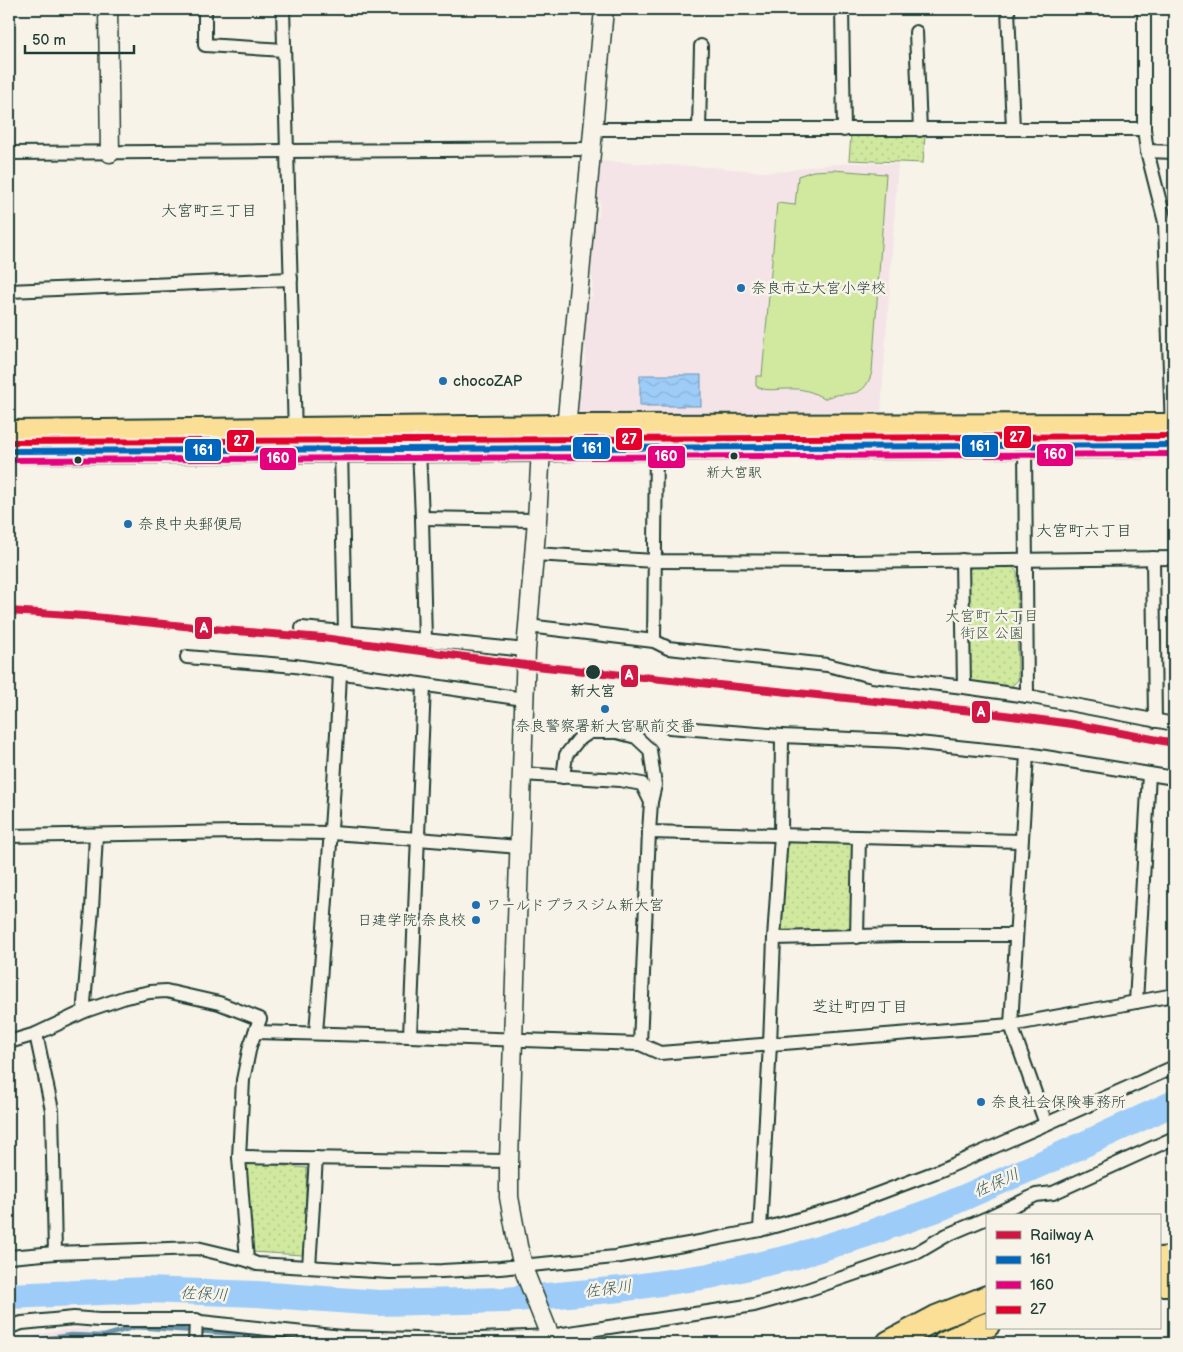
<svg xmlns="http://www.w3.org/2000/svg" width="1183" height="1352" font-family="'Balsamiq Sans','Klee One',sans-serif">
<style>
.built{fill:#f4e4e7}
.green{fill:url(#green-dots);stroke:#78936a}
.pitch{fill:#d0e99f;stroke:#78936a}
.water{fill:url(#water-waves);stroke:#6b93aa}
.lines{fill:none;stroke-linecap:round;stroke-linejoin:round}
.stream{stroke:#6b93aa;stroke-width:4.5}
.river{stroke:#9eccf9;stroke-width:26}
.street-casing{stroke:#1f3d34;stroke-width:16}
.secondary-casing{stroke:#1f3d34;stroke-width:21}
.highway-casing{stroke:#1f3d34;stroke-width:28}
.street{stroke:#f7f3e8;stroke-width:12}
.secondary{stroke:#f7f3e8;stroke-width:18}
.highway{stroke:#fbdf96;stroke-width:24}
.bus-1-casing{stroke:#f7f3e8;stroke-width:10}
.bus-2-casing{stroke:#f7f3e8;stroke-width:10}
.bus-3-casing{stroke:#f7f3e8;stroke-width:10}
.bus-1{stroke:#0065bd;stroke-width:6}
.bus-2{stroke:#e5007d;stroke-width:6}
.bus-3{stroke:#e4002b;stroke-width:6}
.rail-1-casing{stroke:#f7f3e8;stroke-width:11}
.rail-1{stroke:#d21644;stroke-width:8}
.poi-dot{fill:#1f6fb2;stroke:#f7f3e8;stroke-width:2}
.bus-dot{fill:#1f3d34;stroke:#f7f3e8;stroke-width:2}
.labels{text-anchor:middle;stroke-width:5;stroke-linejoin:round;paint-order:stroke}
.bus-label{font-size:14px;fill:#1f3d34;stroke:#f7f3e8}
.poi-label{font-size:15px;fill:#1f3d34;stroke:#f7f3e8;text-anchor:start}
.park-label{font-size:15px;fill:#3a5744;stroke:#f7f3e8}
.stop-label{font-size:15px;font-weight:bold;fill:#1f3d34;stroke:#f7f3e8}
.neighbourhood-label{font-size:16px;fill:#1f3d34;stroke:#f7f3e8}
.water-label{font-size:16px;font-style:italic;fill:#385a5b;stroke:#f7f3e8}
.line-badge{stroke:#f7f3e8;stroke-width:2}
.badge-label{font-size:14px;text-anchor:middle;font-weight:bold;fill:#fff}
</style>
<defs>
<pattern id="green-dots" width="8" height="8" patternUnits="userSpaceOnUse" patternTransform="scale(1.25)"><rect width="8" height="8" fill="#d0e99f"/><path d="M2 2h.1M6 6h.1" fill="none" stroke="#b2c98a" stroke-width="1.8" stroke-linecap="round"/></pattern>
<pattern id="water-waves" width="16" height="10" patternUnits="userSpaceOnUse" patternTransform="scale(1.25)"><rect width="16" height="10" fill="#9eccf9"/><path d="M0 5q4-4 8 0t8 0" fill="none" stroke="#88b0d6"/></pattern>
</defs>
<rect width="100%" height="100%" fill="#f7f3e8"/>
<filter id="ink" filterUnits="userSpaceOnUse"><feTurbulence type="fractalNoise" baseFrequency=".02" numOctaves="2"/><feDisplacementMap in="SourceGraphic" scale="10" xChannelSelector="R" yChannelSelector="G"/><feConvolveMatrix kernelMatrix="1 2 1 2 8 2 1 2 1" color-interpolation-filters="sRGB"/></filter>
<g filter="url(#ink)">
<g class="built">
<path d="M601 161 664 165 711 167 763 172 787 171 813 166 852 163 898 164 881 411 577 414 581 367 585 365 586 350 583 346 589 301 592 296 593 279 591 274 596 219 599 215 600 202 597 199Z"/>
<path d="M89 1328 88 1343H9V1341L60 1330Z"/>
</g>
<g class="green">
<path d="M851 135 925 136 923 163 849 160Z"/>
<path d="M1011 565 1017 572 1018 680 1011 687 972 682 967 675 966 573 973 566Z"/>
<path d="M789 840 854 843 851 933 784 931 780 930 782 846Z"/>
<path d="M244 1162 307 1168 303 1255 251 1252Z"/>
</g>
<path class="pitch" d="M833 170 886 174 872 372C863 404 844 388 824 399 813 391 800 388 787 389 776 389 765 392 756 386V376H762L777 203 795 205 798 176 813 171Z"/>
<rect class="water" x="640" y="375" width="61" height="31"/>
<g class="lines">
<path class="stream" d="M15 1343 71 1335 104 1336 135 1327 239 1334 280 1343"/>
<path class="river" d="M9 1296 146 1290 257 1294 379 1303 505 1300 621 1289 709 1276 793 1257 867 1234 940 1208 1054 1158 1174 1103"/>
<defs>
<g id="street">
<path d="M205 9V45L284 50"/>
<path d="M283 9 295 434"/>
<path d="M842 9 844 130"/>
<path d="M1008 9 1013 129"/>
<path d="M1144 9V129L1147 151 1165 222 1172 431"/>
<path d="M916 32 920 130"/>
<path d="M594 129H1144"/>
<path d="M699 129 701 46"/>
<path d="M1147 151 1174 152"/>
<path d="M9 153 592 149"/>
<path d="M9 291 291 279"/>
<path d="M1025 445 1027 696"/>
<path d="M341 449 345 632"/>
<path d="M419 449 422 518 425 640"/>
<path d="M422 518 537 520"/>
<path d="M534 554 655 561 848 562 1174 558"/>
<path d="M1153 558 1155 721"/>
<path d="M962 560 964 687"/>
<path d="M528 626 654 641 668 648 827 665 872 676 964 687 1027 696 1174 724"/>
<path d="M302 628 526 650"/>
<path d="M654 641 656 447"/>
<path d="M187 657 295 666 524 699"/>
<path d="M669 727 782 736 899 741 1027 754 1174 778"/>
<path d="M1027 754 1011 1025 1046 1124"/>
<path d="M522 774 620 780 642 784 651 802 649 832 1021 841"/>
<path d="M563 777 566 755 578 740 590 732H617L636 737 650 750 655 785 651 802"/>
<path d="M9 836 238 832 332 833 418 839 519 847"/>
<path d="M857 937 859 837"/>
<path d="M774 938 900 935H1016"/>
<path d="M1136 1002 1149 774"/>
<path d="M85 1011 84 1003 92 909 96 835"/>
<path d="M255 1032 410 1036 640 1044 660 1053 1011 1025 1174 995"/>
<path d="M316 1033C325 913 335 793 340 672"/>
<path d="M36 1034 52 1110 55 1253"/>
<path d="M410 1036 424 685"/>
<path d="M9 1042 36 1034 85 1011 126 997 150 992 166 991 219 1003 260 1019 250 1046 243 1080 239 1157 247 1260"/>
<path d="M640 1044 649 832"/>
<path d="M239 1157 509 1161"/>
<path d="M991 1216 1036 1195 1053 1193 1174 1138"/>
<path d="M760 1230 770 1044 774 938 781 835 782 736"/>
<path d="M9 1257 55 1253 197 1248 247 1260 257 1264 390 1272 442 1271 500 1268 615 1257 694 1243 760 1230 840 1208 941 1170 1046 1124 1174 1067"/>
<path d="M309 1267 316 1158"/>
<path d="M9 1327 22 1323 74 1318 99 1320H196L201 1322 342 1337 454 1340 550 1336 754 1305 804 1291 918 1252 947 1235 987 1218"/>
<path d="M195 1343 196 1320"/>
</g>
<g id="secondary">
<path d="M108 9 110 153"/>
<path d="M556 1343 550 1336 525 1273 518 1246 509 1197V1161L526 650 537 520 541 449 564 427 567 418 604 9"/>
</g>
<g id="highway">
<path d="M9 433 564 427 1174 426"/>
<path d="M9 451C186 451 364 449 541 449L578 448 1174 445"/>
<path d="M1159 1260 1174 1259"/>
<path d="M1159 1283H1174"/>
<path d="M889 1343 936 1318 987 1298"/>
<path d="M945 1343 987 1325"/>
</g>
</defs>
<use href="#street" class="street-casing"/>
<use href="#secondary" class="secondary-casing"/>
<use href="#highway" class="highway-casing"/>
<use href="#street" class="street"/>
<use href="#secondary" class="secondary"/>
<use href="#highway" class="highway"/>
<defs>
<path id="bus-1" d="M9 451 1174 445"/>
<path id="bus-2" d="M9 460 1174 454"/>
<path id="bus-3" d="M9 442 1174 436"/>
</defs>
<use href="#bus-1" class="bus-1-casing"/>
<use href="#bus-2" class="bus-2-casing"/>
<use href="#bus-3" class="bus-3-casing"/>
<use href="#bus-1" class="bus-1"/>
<use href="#bus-2" class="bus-2"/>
<use href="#bus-3" class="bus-3"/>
<defs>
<path id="rail-1" d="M9 611 84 616 224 630 323 638 526 665 982 712 1072 724 1174 743"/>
</defs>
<use href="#rail-1" class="rail-1-casing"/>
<use href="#rail-1" class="rail-1"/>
</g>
</g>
<g class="poi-dot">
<circle cx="741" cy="288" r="5"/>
<circle cx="443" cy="381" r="5"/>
<circle cx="128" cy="524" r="5"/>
<circle cx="605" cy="709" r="5"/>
<circle cx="476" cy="905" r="5"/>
<circle cx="476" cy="920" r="5"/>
<circle cx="981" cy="1102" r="5"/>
</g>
<g class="bus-dot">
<circle cx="734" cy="456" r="4.5"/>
<circle cx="78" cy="460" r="4.5"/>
<circle cx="593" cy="672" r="8"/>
</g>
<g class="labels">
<g class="bus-label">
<text x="734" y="477">新大宮駅</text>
</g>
<g class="poi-label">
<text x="751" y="293">奈良市立大宮小学校</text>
<text x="453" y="386">chocoZAP</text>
<text x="138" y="529">奈良中央郵便局</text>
<text x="605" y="731" text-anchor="middle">奈良警察署新大宮駅前交番</text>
<text x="486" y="910">ワールドプラスジム新大宮</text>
<text x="466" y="925" text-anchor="end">日建学院 奈良校</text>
<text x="991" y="1107">奈良社会保険事務所</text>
</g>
<g class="park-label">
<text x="992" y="621">大宮町 六丁目<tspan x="992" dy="17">街区 公園</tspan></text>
</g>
<g class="stop-label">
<text x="593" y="696">新大宮</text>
</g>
<g class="neighbourhood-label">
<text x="209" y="216">大宮町三丁目</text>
<text x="1084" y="536">大宮町六丁目</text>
<text x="860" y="1012">芝辻町四丁目</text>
</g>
<g class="water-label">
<text transform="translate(996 1182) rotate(-24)" y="6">佐保川</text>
<text transform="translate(608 1288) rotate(-7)" y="6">佐保川</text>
<text transform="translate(204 1293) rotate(3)" y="6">佐保川</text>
</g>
</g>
<g class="line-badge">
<rect x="1003" y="425" width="29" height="24" rx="5" fill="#e4002b"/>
<rect x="615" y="427" width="28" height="24" rx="5" fill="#e4002b"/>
<rect x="226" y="429" width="29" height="24" rx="5" fill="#e4002b"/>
<rect x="961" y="434" width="38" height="24" rx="5" fill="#0065bd"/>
<rect x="572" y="436" width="39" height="24" rx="5" fill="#0065bd"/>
<rect x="184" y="438" width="38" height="24" rx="5" fill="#0065bd"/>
<rect x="1036" y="443" width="38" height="24" rx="5" fill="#e5007d"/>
<rect x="647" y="445" width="39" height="24" rx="5" fill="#e5007d"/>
<rect x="259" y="447" width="38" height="24" rx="5" fill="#e5007d"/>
<rect x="194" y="616" width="19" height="24" rx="5" fill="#d21644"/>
<rect x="620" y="664" width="19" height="24" rx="5" fill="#d21644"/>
<rect x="971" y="700" width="20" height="24" rx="5" fill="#d21644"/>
</g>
<g class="badge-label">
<text x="1017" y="442">27</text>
<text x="629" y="444">27</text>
<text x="241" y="446">27</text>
<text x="980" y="451">161</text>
<text x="592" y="453">161</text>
<text x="203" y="455">161</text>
<text x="1055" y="459">160</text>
<text x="666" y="461">160</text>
<text x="278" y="463">160</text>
<text x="204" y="633">A</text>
<text x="629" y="680">A</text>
<text x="981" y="717">A</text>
</g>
<rect width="1183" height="1352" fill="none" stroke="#f7f3e8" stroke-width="30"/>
<rect x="15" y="15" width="1153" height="1322" fill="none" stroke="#1f3d34" stroke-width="2" filter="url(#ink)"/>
<rect x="986" y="1214" width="175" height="115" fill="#f7f3e8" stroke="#a1aaa0"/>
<rect x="996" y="1231" width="25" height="8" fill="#d21644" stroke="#a1aaa0"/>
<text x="1030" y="1240" font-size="15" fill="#1f3d34">Railway A</text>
<rect x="996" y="1256" width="25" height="8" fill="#0065bd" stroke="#a1aaa0"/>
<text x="1030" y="1264" font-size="15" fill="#1f3d34">161</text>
<rect x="996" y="1281" width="25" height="8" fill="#e5007d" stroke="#a1aaa0"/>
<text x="1030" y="1290" font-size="15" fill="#1f3d34">160</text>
<rect x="996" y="1306" width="25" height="8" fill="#e4002b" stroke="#a1aaa0"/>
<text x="1030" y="1314" font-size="15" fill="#1f3d34">27</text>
<path d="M25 45v8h109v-8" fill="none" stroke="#1f3d34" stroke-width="2.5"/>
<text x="32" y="45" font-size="15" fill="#1f3d34" stroke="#f7f3e8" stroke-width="4" paint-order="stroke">50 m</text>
</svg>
